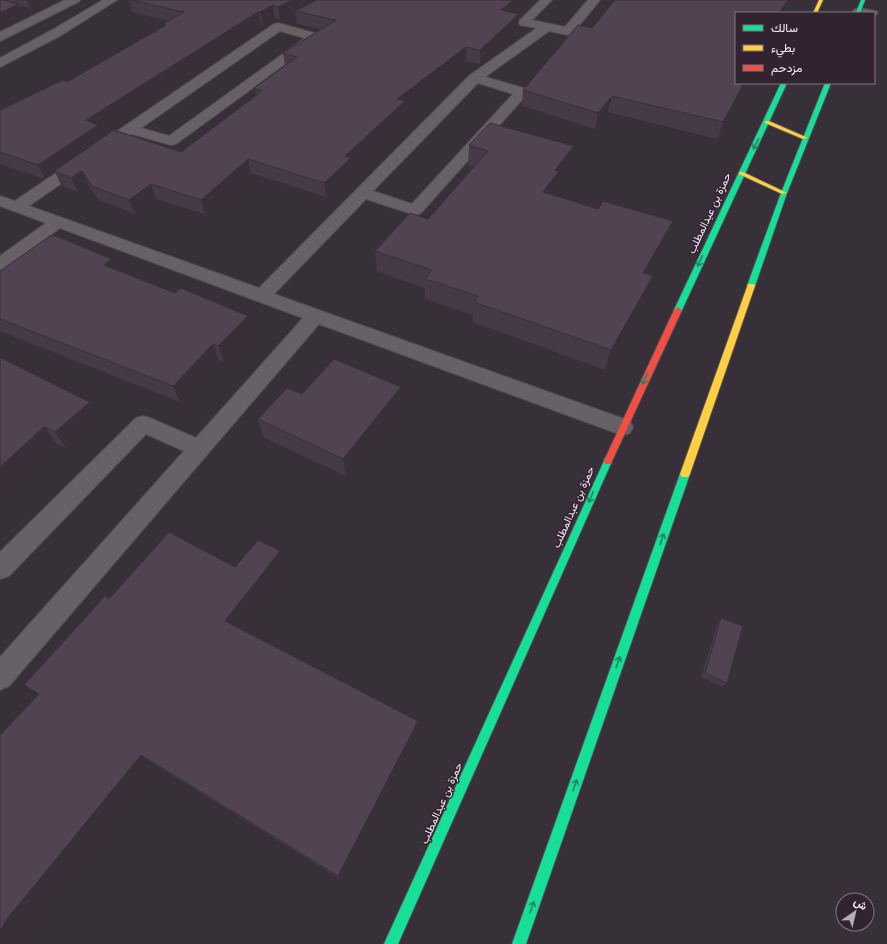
<svg xmlns="http://www.w3.org/2000/svg" width="887" height="944" font-family="Poppins,Vazirmatn,sans-serif">
<style>
.lines{fill:none;stroke-linecap:round;stroke-linejoin:round}
.street-casing{stroke:#534d53;stroke-width:2}
.fast-casing{stroke:#534d53;stroke-width:2}
.slow-casing{stroke:#534d53;stroke-width:2}
.jam-casing{stroke:#534d53;stroke-width:2}
.street{fill:#676167;fill-rule:evenodd}
.fast{fill:#16e098;fill-rule:evenodd}
.slow{fill:#ffcf43;fill-rule:evenodd}
.jam{fill:#f24e42;fill-rule:evenodd}
.wall{fill:#463a46;fill-rule:evenodd}
.shaded-wall{fill:#392f39}
.building{fill:#514351;stroke:#392f39}
.oneway{stroke:#248264}
.labels{text-anchor:middle;stroke-width:3;stroke-linejoin:round;paint-order:stroke}
.street-label{font-size:11px;fill:#f9eff9;stroke:#322331}
</style>
<rect width="100%" height="100%" fill="#383038"/>
<g class="lines">
<defs>
<g id="street">
<path d="M65 0H80L78 2 0 41V32Z"/>
<path d="M103 0H117L60 36 0 67V58L52 30Z"/>
<path d="M540 0H552L532 20 565 27 588 0H600L572 34 568 35 549 31 485 77 527 89 529 92 421 213 415 215 409 213 366 199 274 294 630 421 633 427 630 433 623 435 616 433 319 324 9 686 0 690V657L184 451 146 434 9 576 0 579V552L136 418 143 416 150 418 196 438 303 318 60 228 6 268 0 270V256L46 223 0 206V196L15 201 274 24 278 23 318 34 320 37 318 40 176 144 171 145 132 134 29 206 259 288 470 75 537 28 520 25 518 22ZM280 31 305 38 169 136 141 128ZM478 83 513 94 412 204 373 191Z"/>
<path d="M859 8 876 11 878 13 874 16V13H855L853 11 855 9Z"/>
</g>
<g id="fast">
<path d="M861 0H865L860 13H856Z"/>
<path d="M781 83H787L682 310 681 312H675L674 310Z"/>
<path d="M825 83H831L787 193 755 286 754 288H748L747 286 781 193Z"/>
<path d="M608 457 611 458 612 461 398 944H384L604 461 605 458Z"/>
<path d="M685 470 688 471 690 474 526 944H512L680 474 682 471Z"/>
</g>
<g id="slow">
<path d="M819 0H823L817 13H813Z"/>
<path d="M765 121H769L808 138 803 139 765 123Z"/>
<path d="M739 172H743L787 193 782 194 739 174Z"/>
<path d="M748 284H754L755 286 690 474 688 477H682L680 474Z"/>
</g>
<path id="jam" d="M678 307 682 310 612 461 611 464H605L604 461 674 310Z"/>
</defs>
<use href="#street" class="street-casing"/>
<use href="#fast" class="fast-casing"/>
<use href="#slow" class="slow-casing"/>
<use href="#jam" class="jam-casing"/>
<use href="#street" class="street"/>
<use href="#fast" class="fast"/>
<use href="#slow" class="slow"/>
<use href="#jam" class="jam"/>
</g>
<g class="wall">
<path d="M0 0H48L30 8 19 6 23 16Z"/>
<path d="M129 0H526L512 12 519 14 518 27 480 64 466 61 405 108V115L352 165 353 172 326 197 251 173 205 214 156 199 135 214 99 200 88 185 78 192 61 185 55 172 45 179 0 164V110L67 82 164 26 163 24 169 21 132 12ZM295 12 297 24 321 29 283 53 285 65 254 88 256 95 181 152 103 138 100 129 261 25 263 26 275 18 280 20Z"/>
<path d="M792 0 784 13H736L739 84 743 85 738 101 718 139 608 112 595 129 522 106 523 90 592 28Z"/>
<path d="M469 145 574 146 571 166 557 184 556 191 553 195 667 241 648 275 647 296 605 370 473 322V315L425 299V288L377 271 375 251 428 219 474 167 468 165Z"/>
<path d="M112 259 118 271 175 293 248 316 253 332 224 362 219 360 180 402 0 331V271Z"/>
<path d="M0 357 99 418 66 448 56 443 0 496Z"/>
<path d="M401 387 402 404 346 476 263 437 258 419 302 394Z"/>
<path d="M280 551 286 567 239 628 418 721 419 733 343 881 155 765 25 927 26 928 14 944H0L39 695 24 685 109 599 235 567Z"/>
<path d="M721 618 727 683 723 687 701 677 718 622Z"/>
</g>
<g class="shaded-wall">
<path d="M27 0H48L30 8Z"/>
<path d="M292 0H321L295 11V12L280 20 278 7Z"/>
<path d="M513 0H526L500 23 501 10Z"/>
<path d="M788 0H792L784 13H779Z"/>
<path d="M18 4 23 16 0 27V13Z"/>
<path d="M273 5 275 18 263 26 260 12Z"/>
<path d="M258 12 261 25 100 129 104 139 54 171 55 172 45 179 38 165 86 120Z"/>
<path d="M519 14 518 27 480 64V50Z"/>
<path d="M466 47V61L405 108V115L352 165 353 172 326 197 324 183 345 156 397 99Z"/>
<path d="M743 85 738 101 718 139 723 122Z"/>
<path d="M612 96 608 112 595 129 598 113Z"/>
<path d="M574 146 571 166 557 184 556 191 540 213 543 192 555 170Z"/>
<path d="M248 159 251 173 205 214 201 200Z"/>
<path d="M82 171 88 185 78 192 71 178Z"/>
<path d="M151 184 156 199 135 214 129 200Z"/>
<path d="M673 221 667 241 638 293 643 273Z"/>
<path d="M112 259 120 275 104 265Z"/>
<path d="M653 276 647 296 605 370 611 350Z"/>
<path d="M248 316 253 332 224 362 218 346Z"/>
<path d="M213 344 219 360 180 402 173 386Z"/>
<path d="M401 387 402 404 346 476 343 459Z"/>
<path d="M90 402 99 418 66 448 55 432Z"/>
<path d="M44 427 56 443 0 496V467Z"/>
<path d="M280 551 286 567 234 636 225 621Z"/>
<path d="M418 721 419 733 343 881 338 876Z"/>
<path d="M141 755 155 765 25 927 26 928 14 944H0V930L3 924Z"/>
</g>
<g class="building">
<path d="M0 0H3L18 4 0 13Z"/>
<path d="M131 0H292L278 7 273 5 260 12H258L86 120 98 125 38 165 0 152V110L63 80 67 82 166 25 163 24 184 12Z"/>
<path d="M317 0H513L501 10 519 14 480 50 466 47 397 99 405 101 345 156 351 158 324 183 248 159 201 200 151 184 129 200 92 186 82 171 71 178 54 171 114 130 181 152 262 91 254 88 297 57 283 53 336 20 295 11Z"/>
<path d="M615 0H788L779 13H736V82L735 83 743 85 723 122 612 96 598 113 523 90 578 25 592 28Z"/>
<path d="M490 123 574 146 555 170 559 171 543 192 598 209 603 201 673 221 643 273 653 276 611 350 474 302 478 296 425 279 432 270 375 251 410 213 428 219 488 151 469 145Z"/>
<path d="M50 236H56L112 259 104 265 175 293 181 288 248 316 218 346 213 344 173 386 0 319V271Z"/>
<path d="M0 357 90 402 55 432 44 427 0 467Z"/>
<path d="M334 359 401 387 343 459 258 419 287 388 302 394Z"/>
<path d="M169 532 235 567 258 540 280 551 225 621 418 721 338 876 141 755 3 924 4 925 0 930V735L39 694 24 685 105 596 109 599Z"/>
<path d="M721 618 743 626 727 683 705 673Z"/>
</g>
<defs><path id="oneway-shaft" d="M-6 0H5M1.5-3L5.5 0L1.5 3" fill="none" stroke-width="1.6" stroke-linecap="round" stroke-linejoin="round"/></defs>
<g class="oneway">
<use href="#oneway-shaft" transform="translate(756 144) rotate(117)"/>
<use href="#oneway-shaft" transform="translate(700 261) rotate(115)"/>
<use href="#oneway-shaft" transform="translate(645 379) rotate(115)"/>
<use href="#oneway-shaft" transform="translate(591 497) rotate(114)"/>
<use href="#oneway-shaft" transform="translate(662 539) rotate(-71)"/>
<use href="#oneway-shaft" transform="translate(618 662) rotate(-71)"/>
<use href="#oneway-shaft" transform="translate(575 785) rotate(-71)"/>
<use href="#oneway-shaft" transform="translate(532 907) rotate(-71)"/>
</g>
<g class="labels">
<g class="street-label">
<text transform="translate(709 213) rotate(-65)" y="4">حمزة بن عبدالمطلب</text>
<text transform="translate(573 507) rotate(-66)" y="4">حمزة بن عبدالمطلب</text>
<text transform="translate(441 803) rotate(-66)" y="4">حمزة بن عبدالمطلب</text>
</g>
</g>
<rect x="735" y="12" width="140" height="72" fill="#322331" stroke="#827581"/>
<rect x="743" y="25" width="20" height="6" fill="#16e098" stroke="#827581"/>
<text x="771" y="32" font-size="12" fill="#f9eff9">سالك</text>
<rect x="743" y="45" width="20" height="6" fill="#ffcf43" stroke="#827581"/>
<text x="771" y="52" font-size="12" fill="#f9eff9">بطيء</text>
<rect x="743" y="65" width="20" height="6" fill="#f24e42" stroke="#827581"/>
<text x="771" y="72" font-size="12" fill="#f9eff9">مزدحم</text>
<g transform="translate(855 912) rotate(34)"><circle r="19" fill="#322331" stroke="#827581"/>
<path d="M0-3L7 15L0 10L-7 15Z" fill="#b5acb5"/>
<text y="-6" font-size="11" font-weight="bold" text-anchor="middle" fill="#f9eff9">ش</text>
</g>
</svg>
